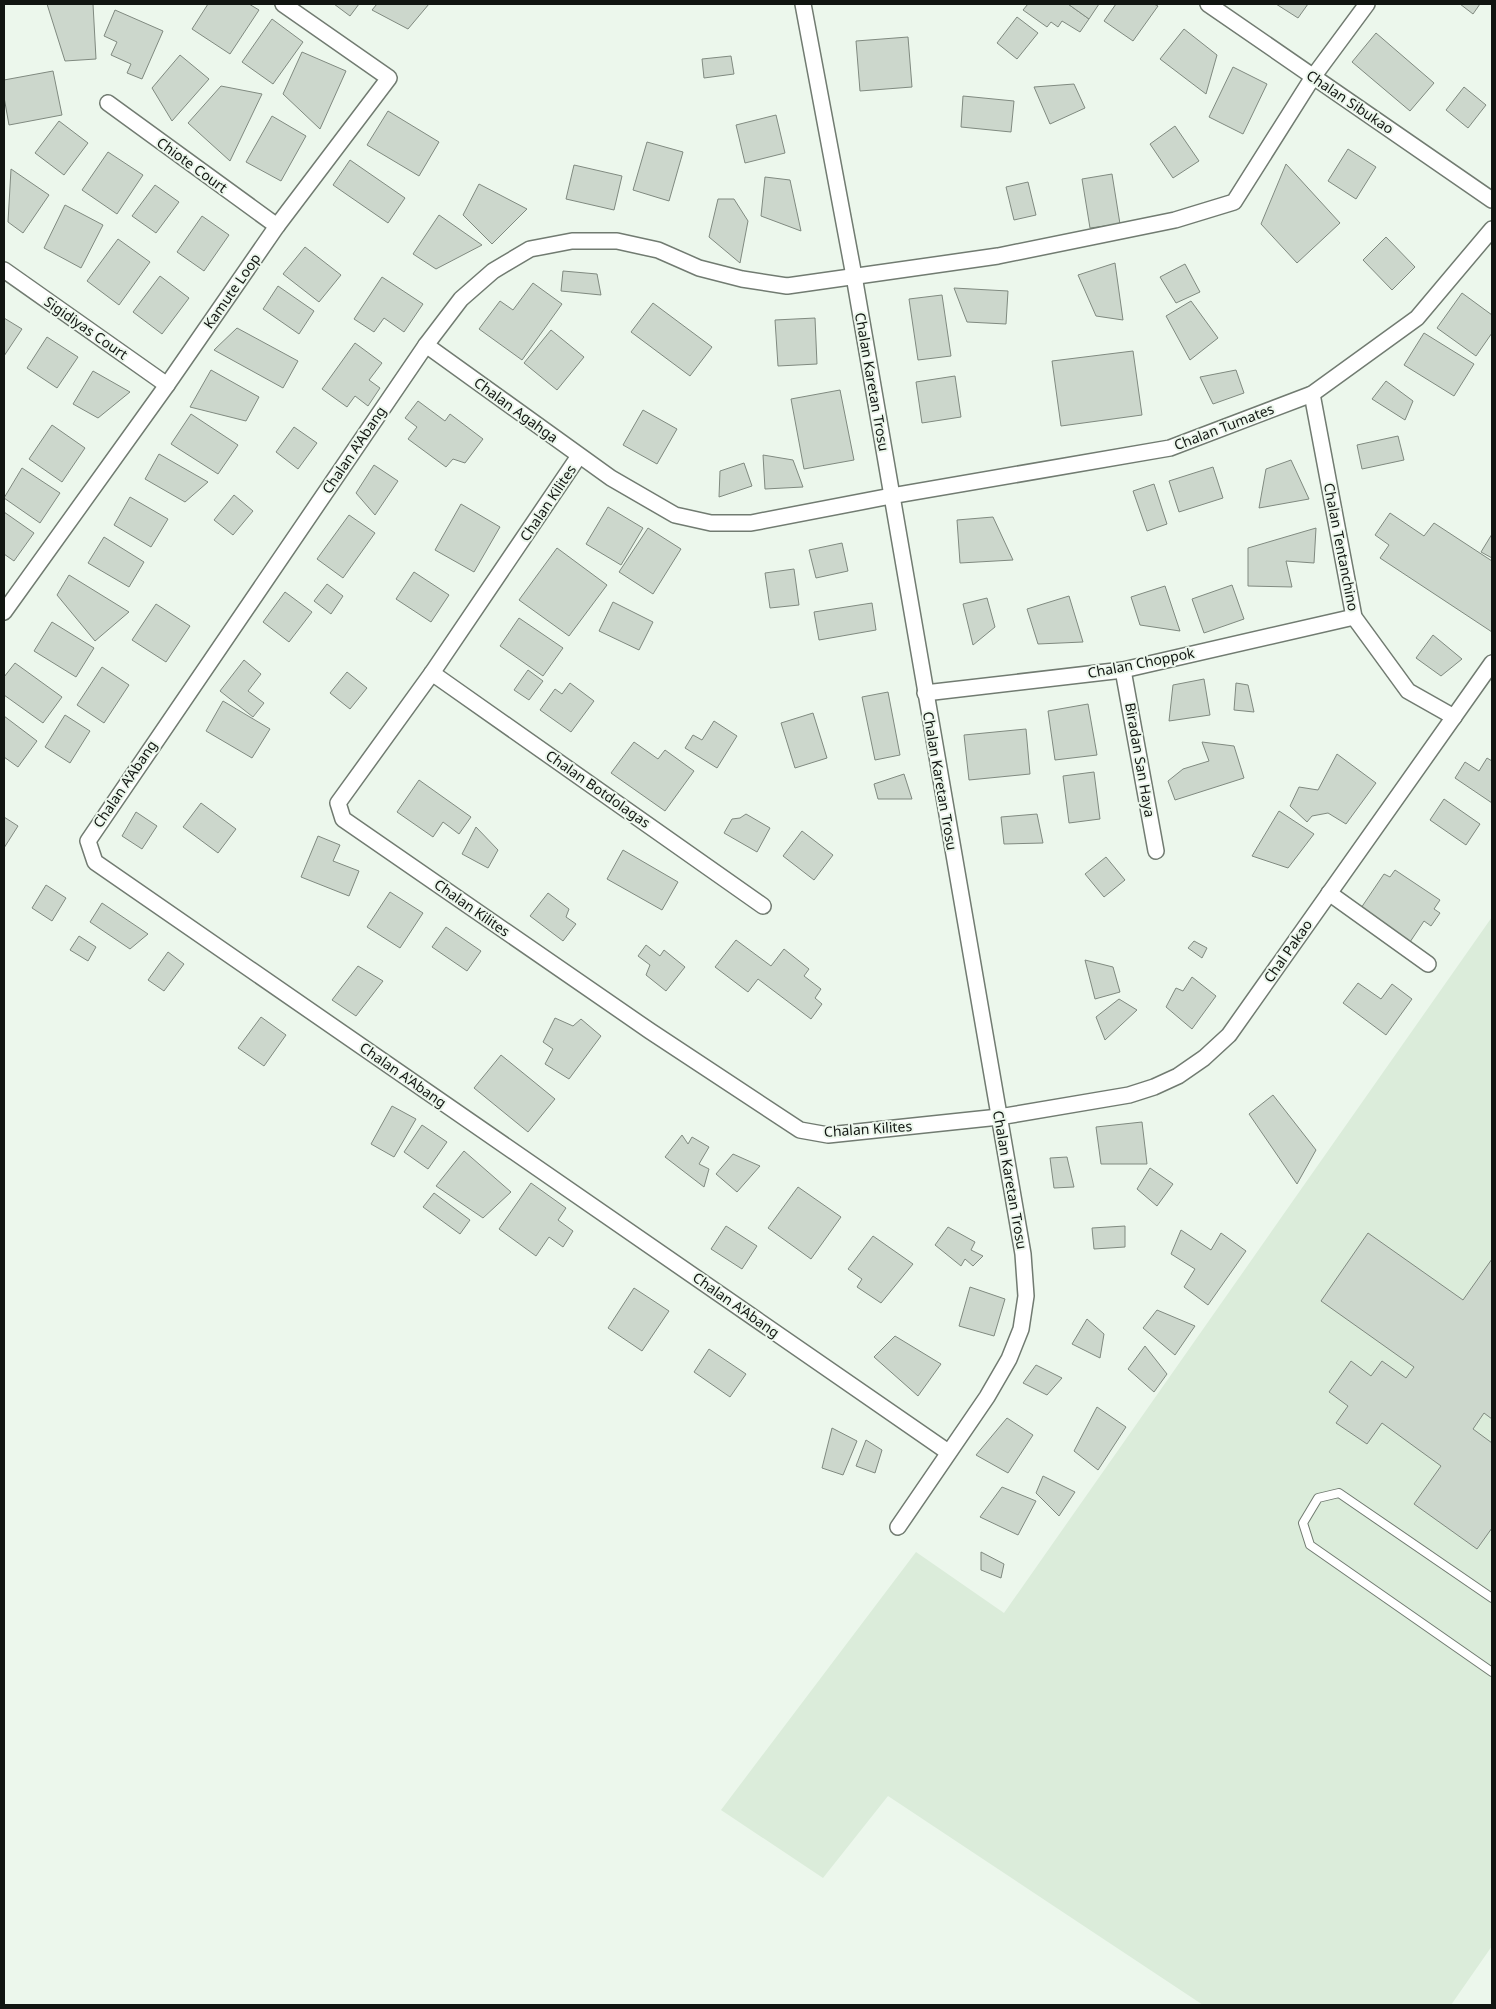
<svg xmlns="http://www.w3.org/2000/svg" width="1496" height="2009" font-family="'Noto Sans',sans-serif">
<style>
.built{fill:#dbecda}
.building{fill:#ccd7cc;stroke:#808a80}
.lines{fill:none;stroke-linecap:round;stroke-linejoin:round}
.service-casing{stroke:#717b71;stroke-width:10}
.minor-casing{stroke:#717b71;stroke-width:18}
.service{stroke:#fff;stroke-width:8}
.minor{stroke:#fff;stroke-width:15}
.labels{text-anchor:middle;stroke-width:4;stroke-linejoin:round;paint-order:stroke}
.street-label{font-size:14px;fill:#111511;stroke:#ecf7ec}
</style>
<rect width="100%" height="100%" fill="#ecf7ec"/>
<path class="built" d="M1492 917V1946L1451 2005H1203L888 1796 823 1878 721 1810 916 1552 1004 1613Z"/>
<g class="building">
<path d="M47 4H93L96 59 65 61Z"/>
<path d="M208 4H249L259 10 230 54 192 29Z"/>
<path d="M334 4H359L350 16Z"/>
<path d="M377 4H429L408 29 372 10Z"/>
<path d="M1028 4H1068L1089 19 1080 32 1062 21 1058 27 1051 22 1047 27 1023 10Z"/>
<path d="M1068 4H1099L1089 19Z"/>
<path d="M1116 4H1154L1158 6 1133 41 1104 21Z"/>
<path d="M1276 4H1308L1298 18Z"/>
<path d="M1460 4H1480L1473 14Z"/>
<path d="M115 10 163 31 142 79 127 73 131 64 111 55 117 42 104 36Z"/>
<path d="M1017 17 1038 33 1017 59 997 43Z"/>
<path d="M272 19 303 42 273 84 242 62Z"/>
<path d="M1184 29 1217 55 1206 94 1160 59Z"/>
<path d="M1376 33 1434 83 1410 111 1352 62Z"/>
<path d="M908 37 912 87 860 91 856 41Z"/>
<path d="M302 52 346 71 320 129 283 94Z"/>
<path d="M180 55 209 79 172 121 152 88Z"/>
<path d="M731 56 734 74 704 78 702 59Z"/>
<path d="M1233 67 1267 84 1243 134 1209 117Z"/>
<path d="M53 71 62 115 9 125 4 97V80Z"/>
<path d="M1074 84 1085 108 1050 124 1034 87Z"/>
<path d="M221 86 262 94 230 161 188 123Z"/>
<path d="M1464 87 1486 105 1468 128 1446 110Z"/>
<path d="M963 96 1014 101 1011 132 961 127Z"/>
<path d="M388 111 439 142 419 176 367 145Z"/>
<path d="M776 115 785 153 745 163 736 125Z"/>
<path d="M272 116 306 136 281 181 246 162Z"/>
<path d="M59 121 88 143 64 175 35 153Z"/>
<path d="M1175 126 1199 161 1173 178 1150 144Z"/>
<path d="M647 142 683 152 669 201 633 190Z"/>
<path d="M1348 149 1376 167 1356 199 1328 181Z"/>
<path d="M108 152 143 175 117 214 82 190Z"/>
<path d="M350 160 405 198 388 223 333 185Z"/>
<path d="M1286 164 1340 223 1297 263 1261 224Z"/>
<path d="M574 165 622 176 614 210 566 199Z"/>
<path d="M11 169 49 195 23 233 8 222Z"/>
<path d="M1112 174 1120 224 1090 228 1082 179Z"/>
<path d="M765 177 790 180 801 231 761 216Z"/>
<path d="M1028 182 1036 215 1014 220 1006 187Z"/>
<path d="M479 184 527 209 492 244 463 215Z"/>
<path d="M155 185 179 202 156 233 132 216Z"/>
<path d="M718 199H734L748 221 740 263 709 237Z"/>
<path d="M65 205 103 225 81 268 44 248Z"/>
<path d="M439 215 482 245 436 269 413 254Z"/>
<path d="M202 216 229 235 204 271 177 252Z"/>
<path d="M1386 237 1415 267 1392 290 1363 260Z"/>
<path d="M118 239 150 262 119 305 87 281Z"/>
<path d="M305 247 341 275 319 302 283 274Z"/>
<path d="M1115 263 1123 320 1096 316 1078 275Z"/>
<path d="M1185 264 1200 292 1176 303 1160 277Z"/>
<path d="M563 271 597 274 601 295 561 291Z"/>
<path d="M160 276 189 298 162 334 133 312Z"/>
<path d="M382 277 423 304 404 332 384 318 374 332 354 319Z"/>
<path d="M533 283 562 304 522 360 479 329 500 301 513 310Z"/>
<path d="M278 286 314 311 299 334 263 309Z"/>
<path d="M954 288 1008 291 1006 324 967 322Z"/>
<path d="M1462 293 1492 315V333L1476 356 1437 328Z"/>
<path d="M942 295 951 356 918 360 909 299Z"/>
<path d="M1191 301 1218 338 1190 360 1166 316Z"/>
<path d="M653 303 712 347 690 376 631 332Z"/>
<path d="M4 318 22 329 4 356Z"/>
<path d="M815 318 817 364 778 366 775 320Z"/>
<path d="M237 328 298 361 283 388 214 350Z"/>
<path d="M551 330 584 357 557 390 524 363Z"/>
<path d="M1424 333 1474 364 1454 396 1404 365Z"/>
<path d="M47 337 78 357 57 388 27 368Z"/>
<path d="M355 343 382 363 369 380 380 388 368 406 355 396 347 407 322 389Z"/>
<path d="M1133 351 1142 415 1061 426 1052 361Z"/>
<path d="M211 370 259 397 246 421 190 407Z"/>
<path d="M1236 370 1244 393 1213 404 1200 377Z"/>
<path d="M93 371 130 392 98 418 73 404Z"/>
<path d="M955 376 961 417 922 423 916 382Z"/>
<path d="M1386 381 1413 401 1405 420 1372 399Z"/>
<path d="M840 390 854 460 804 469 791 399Z"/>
<path d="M418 401 445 421 450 414 483 439 465 463 453 459 446 467 408 439 417 427 405 418Z"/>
<path d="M643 410 677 429 657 464 623 445Z"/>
<path d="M191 414 238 445 218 474 171 444Z"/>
<path d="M52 425 85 448 62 482 29 459Z"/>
<path d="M294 427 317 443 298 469 276 452Z"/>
<path d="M1398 436 1404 460 1362 469 1357 445Z"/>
<path d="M159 454 208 482 185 502 145 479Z"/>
<path d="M763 455 793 460 803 487 765 489Z"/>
<path d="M1291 460 1309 499 1259 508 1266 469Z"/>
<path d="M744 463 752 486 719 497 720 471Z"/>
<path d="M374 465 398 481 375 515 356 493Z"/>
<path d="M1213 467 1223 498 1179 512 1169 481Z"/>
<path d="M22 468 60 493 40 523 4 498Z"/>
<path d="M1154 484 1167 524 1147 531 1133 491Z"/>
<path d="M234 495 253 511 233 535 214 520Z"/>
<path d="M130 497 168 519 151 547 114 525Z"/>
<path d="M461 504 500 527 474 572 435 550Z"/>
<path d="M608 507 643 528 621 565 586 544Z"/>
<path d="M4 512 34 533 14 561 4 554Z"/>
<path d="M1390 513 1424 536 1434 523 1492 561V632L1380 558 1389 545 1375 535Z"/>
<path d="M349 515 375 533 343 578 317 559Z"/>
<path d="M993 517 1013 560 960 563 957 520Z"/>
<path d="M648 528 681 549 653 594 619 572Z"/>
<path d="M1316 528 1314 563 1286 561 1292 587 1248 586V548Z"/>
<path d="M1492 534V558L1481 552Z"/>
<path d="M104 537 144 562 129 587 88 563Z"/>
<path d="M842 543 848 571 816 578 809 550Z"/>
<path d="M557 548 607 585 569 636 519 600Z"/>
<path d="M794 569 799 605 770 608 765 573Z"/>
<path d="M414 572 449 595 431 622 396 599Z"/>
<path d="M69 575 129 612 95 641 57 595Z"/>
<path d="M327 584 343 596 331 614 314 601Z"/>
<path d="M1232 585 1244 619 1204 633 1192 599Z"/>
<path d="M1165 586 1180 631 1140 625 1131 597Z"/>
<path d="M285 592 312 612 289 642 263 622Z"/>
<path d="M1069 596 1083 642 1038 644 1027 609Z"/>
<path d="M987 598 995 627 973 645 963 604Z"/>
<path d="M613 602 653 622 639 650 599 631Z"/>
<path d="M872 603 876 630 819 640 814 612Z"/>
<path d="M156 604 190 626 166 662 132 640Z"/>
<path d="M519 618 563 648 543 676 500 646Z"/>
<path d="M52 622 94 648 76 677 34 651Z"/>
<path d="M1433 635 1462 659 1441 676 1416 658Z"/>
<path d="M244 660 261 674 248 691 264 703 253 717 220 691Z"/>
<path d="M15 663 62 697 43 723 4 695V677Z"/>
<path d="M102 667 129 685 104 723 77 705Z"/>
<path d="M528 670 543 681 529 700 514 690Z"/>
<path d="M347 672 367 688 350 709 330 693Z"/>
<path d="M1204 679 1210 715 1169 721 1173 685Z"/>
<path d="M570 683 594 701 571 732 540 710 555 689 562 694Z"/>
<path d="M1236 683 1248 685 1254 712 1234 710Z"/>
<path d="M888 692 900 755 875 760 862 697Z"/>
<path d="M223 701 270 729 252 758 206 731Z"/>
<path d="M1088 704 1097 755 1055 760 1048 711Z"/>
<path d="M813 713 827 758 795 768 781 723Z"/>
<path d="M65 715 90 731 70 763 45 747Z"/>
<path d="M4 716 37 741 18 767 4 757Z"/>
<path d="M714 721 737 736 717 768 685 748 693 735 702 740Z"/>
<path d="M1026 729 1030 774 969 780 964 735Z"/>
<path d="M634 742 658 759 665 750 694 771 665 811 611 773Z"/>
<path d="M1202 742 1234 746 1244 778 1175 800 1168 781 1183 769 1209 761Z"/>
<path d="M1337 754 1376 783 1346 824 1328 813 1312 816 1307 822 1290 806 1299 787 1318 790Z"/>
<path d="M1487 758 1492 761V803L1455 778 1465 762 1479 771Z"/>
<path d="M1094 772 1100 819 1069 823 1063 776Z"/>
<path d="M904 774 912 799H878L874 784Z"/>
<path d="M419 780 471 817 459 834 443 822 433 837 397 812Z"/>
<path d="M1444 799 1480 824 1466 845 1430 820Z"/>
<path d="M201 803 236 829 218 853 183 827Z"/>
<path d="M1279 811 1314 834 1288 868 1252 856Z"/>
<path d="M136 812 157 826 142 849 122 836Z"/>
<path d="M746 814 770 828 757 852 724 833 732 819 740 818Z"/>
<path d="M1037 814 1043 843 1004 844 1001 817Z"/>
<path d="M4 817 18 826 4 848Z"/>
<path d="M476 827 498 850 488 868 462 854Z"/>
<path d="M802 831 833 855 814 880 783 856Z"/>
<path d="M318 836 340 845 333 861 359 871 349 896 301 877Z"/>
<path d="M623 850 678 882 662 910 607 879Z"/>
<path d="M1106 857 1125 880 1104 897 1085 874Z"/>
<path d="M1395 870 1440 900 1434 909 1440 913 1431 926 1424 921 1410 942 1361 908 1384 874 1390 877Z"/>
<path d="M46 885 66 898 52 921 32 908Z"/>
<path d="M390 892 423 913 400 948 367 927Z"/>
<path d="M548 893 569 909 566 917 576 924 563 941 530 916Z"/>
<path d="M102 903 148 934 130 949 90 922Z"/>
<path d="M446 927 481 951 467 971 432 947Z"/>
<path d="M79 936 96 947 88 961 70 950Z"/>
<path d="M736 940 771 966 784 949 809 969 804 976 821 989 815 998 822 1004 811 1019 758 979 748 992 715 967Z"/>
<path d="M1194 941 1207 948 1202 958 1188 948Z"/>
<path d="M646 945 660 956 664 950 685 967 666 991 646 975 650 965 638 956Z"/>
<path d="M168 952 184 964 164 991 148 980Z"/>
<path d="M1085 960 1113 967 1120 992 1095 999Z"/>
<path d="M358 966 383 981 356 1016 332 1000Z"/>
<path d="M1192 977 1216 996 1192 1029 1166 1007 1176 988 1183 991Z"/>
<path d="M1358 983 1381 999 1392 984 1412 999 1386 1035 1343 1003Z"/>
<path d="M1119 999 1137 1010 1105 1040 1096 1017Z"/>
<path d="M261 1017 286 1035 264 1066 238 1048Z"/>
<path d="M555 1018 573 1026 581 1019 601 1036 569 1079 545 1064 553 1049 543 1042Z"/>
<path d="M501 1055 555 1099 528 1132 474 1088Z"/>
<path d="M1273 1095 1316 1150 1297 1184 1249 1114Z"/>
<path d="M392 1106 416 1119 394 1157 371 1144Z"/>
<path d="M1142 1122 1147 1164H1101L1096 1127Z"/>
<path d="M422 1125 447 1142 428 1169 404 1152Z"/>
<path d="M682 1135 688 1144 692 1137 709 1147 699 1164 709 1169 704 1187 665 1157Z"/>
<path d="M464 1151 511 1192 483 1218 436 1186Z"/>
<path d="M733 1154 760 1166 737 1192 716 1174Z"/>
<path d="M1067 1157 1074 1187 1054 1188 1050 1158Z"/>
<path d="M1150 1168 1173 1184 1157 1206 1137 1189Z"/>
<path d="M531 1183 566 1208 558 1220 573 1231 563 1247 549 1237 536 1256 499 1229Z"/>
<path d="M798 1187 841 1217 811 1259 768 1228Z"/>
<path d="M434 1193 470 1220 460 1234 423 1207Z"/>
<path d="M726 1226 757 1246 742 1269 711 1249Z"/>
<path d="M1125 1226V1247L1094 1249 1092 1228Z"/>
<path d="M948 1227 975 1242 971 1250 983 1256 973 1266 965 1259 961 1266 935 1245Z"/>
<path d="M1181 1230 1211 1250 1221 1233 1246 1251 1208 1305 1184 1287 1195 1269 1171 1254Z"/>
<path d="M1368 1233 1463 1300 1492 1259V1419L1484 1413 1473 1429 1492 1443V1528L1477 1549 1414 1504 1441 1466 1382 1423 1367 1444 1336 1423 1348 1406 1329 1392 1351 1361 1371 1376 1382 1361 1406 1378 1414 1367 1321 1301Z"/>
<path d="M873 1236 913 1264 881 1303 857 1287 862 1279 848 1269Z"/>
<path d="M970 1287 1005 1299 994 1336 959 1326Z"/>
<path d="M634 1288 669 1311 642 1351 608 1328Z"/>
<path d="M1157 1310 1195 1326 1175 1355 1143 1328Z"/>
<path d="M1087 1319 1104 1334 1100 1358 1072 1344Z"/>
<path d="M895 1336 941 1364 918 1396 874 1357Z"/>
<path d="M1145 1346 1167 1374 1154 1392 1128 1369Z"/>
<path d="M709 1349 746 1374 730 1397 694 1372Z"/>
<path d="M1036 1365 1062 1378 1047 1395 1023 1383Z"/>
<path d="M1097 1407 1126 1427 1098 1470 1074 1451Z"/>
<path d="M1007 1418 1033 1435 1008 1473 976 1455Z"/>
<path d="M832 1428 857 1441 843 1475 822 1468Z"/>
<path d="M866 1440 882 1450 875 1473 856 1466Z"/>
<path d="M1043 1476 1075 1492 1059 1516 1036 1493Z"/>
<path d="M1002 1487 1036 1501 1018 1535 980 1517Z"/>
<path d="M981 1552 1004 1564 1001 1578 981 1570Z"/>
</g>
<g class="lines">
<defs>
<path id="service" d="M1492 1598 1339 1493 1318 1498 1303 1523 1310 1545 1492 1672"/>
<g id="minor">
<path d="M803 4 854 276 1023 1254 1026 1296 1021 1329 1009 1359 987 1397 898 1527"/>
<path d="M1208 4 1492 200"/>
<path d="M108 103 277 226"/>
<path d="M4 270 167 385"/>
<path d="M426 345 611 478 675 515 711 523H751L891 496 1170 448 1312 394 1417 318 1492 229"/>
<path d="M1312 394 1354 617 1408 691 1454 717"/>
<path d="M579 456 432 673 338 803 343 819 650 1031 800 1130 828 1135 999 1117 1129 1095 1154 1087 1178 1076 1204 1058 1229 1035 1492 663"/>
<path d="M4 612 167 385 277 226 389 78 283 4"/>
<path d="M1123 670 1156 851"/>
<path d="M432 673 763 906"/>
<path d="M925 693 1123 670 1354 617"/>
<path d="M1329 893 1428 964"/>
<path d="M948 1452 95 862 88 841 426 345 461 299 493 271 530 249 572 241H617L658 250 699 268 742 279 787 286 998 256 1175 220 1234 202 1313 77 1367 4"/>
</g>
</defs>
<use href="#service" class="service-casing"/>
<use href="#minor" class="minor-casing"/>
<use href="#service" class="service"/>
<use href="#minor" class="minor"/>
</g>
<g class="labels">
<g class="street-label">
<text transform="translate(1350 102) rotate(34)" y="5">Chalan Sibukao</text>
<text transform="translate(192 165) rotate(36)" y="5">Chiote Court</text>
<text transform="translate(232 291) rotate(-55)" y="5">Kamute Loop</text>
<text transform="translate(86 328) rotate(35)" y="5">Sigidiyas Court</text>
<text transform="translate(872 382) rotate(80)" y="5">Chalan Karetan Trosu</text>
<text transform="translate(516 410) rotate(36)" y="5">Chalan Agahga</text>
<text transform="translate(1224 427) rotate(-21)" y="5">Chalan Tumates</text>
<text transform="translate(354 450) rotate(-56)" y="5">Chalan A'Abang</text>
<text transform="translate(548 503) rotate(-56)" y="5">Chalan Kilites</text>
<text transform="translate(1341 547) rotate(79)" y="5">Chalan Tentanchino</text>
<text transform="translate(1141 663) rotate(-11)" y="5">Chalan Choppok</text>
<text transform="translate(1140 760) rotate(80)" y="5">Biradan San Haya</text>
<text transform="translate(940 781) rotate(80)" y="5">Chalan Karetan Trosu</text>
<text transform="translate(125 784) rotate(-56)" y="5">Chalan A'Abang</text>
<text transform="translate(598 789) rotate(35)" y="5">Chalan Botdolagas</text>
<text transform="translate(472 908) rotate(35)" y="5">Chalan Kilites</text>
<text transform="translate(1288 951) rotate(-55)" y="5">Chal Pakao</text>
<text transform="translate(403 1075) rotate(35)" y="5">Chalan A'Abang</text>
<text transform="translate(868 1129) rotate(-4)" y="5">Chalan Kilites</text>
<text transform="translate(1010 1180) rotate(80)" y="5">Chalan Karetan Trosu</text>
<text transform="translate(736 1305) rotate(35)" y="5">Chalan A'Abang</text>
</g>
</g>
<rect width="1496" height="2009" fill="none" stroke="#111511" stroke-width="10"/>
</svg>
